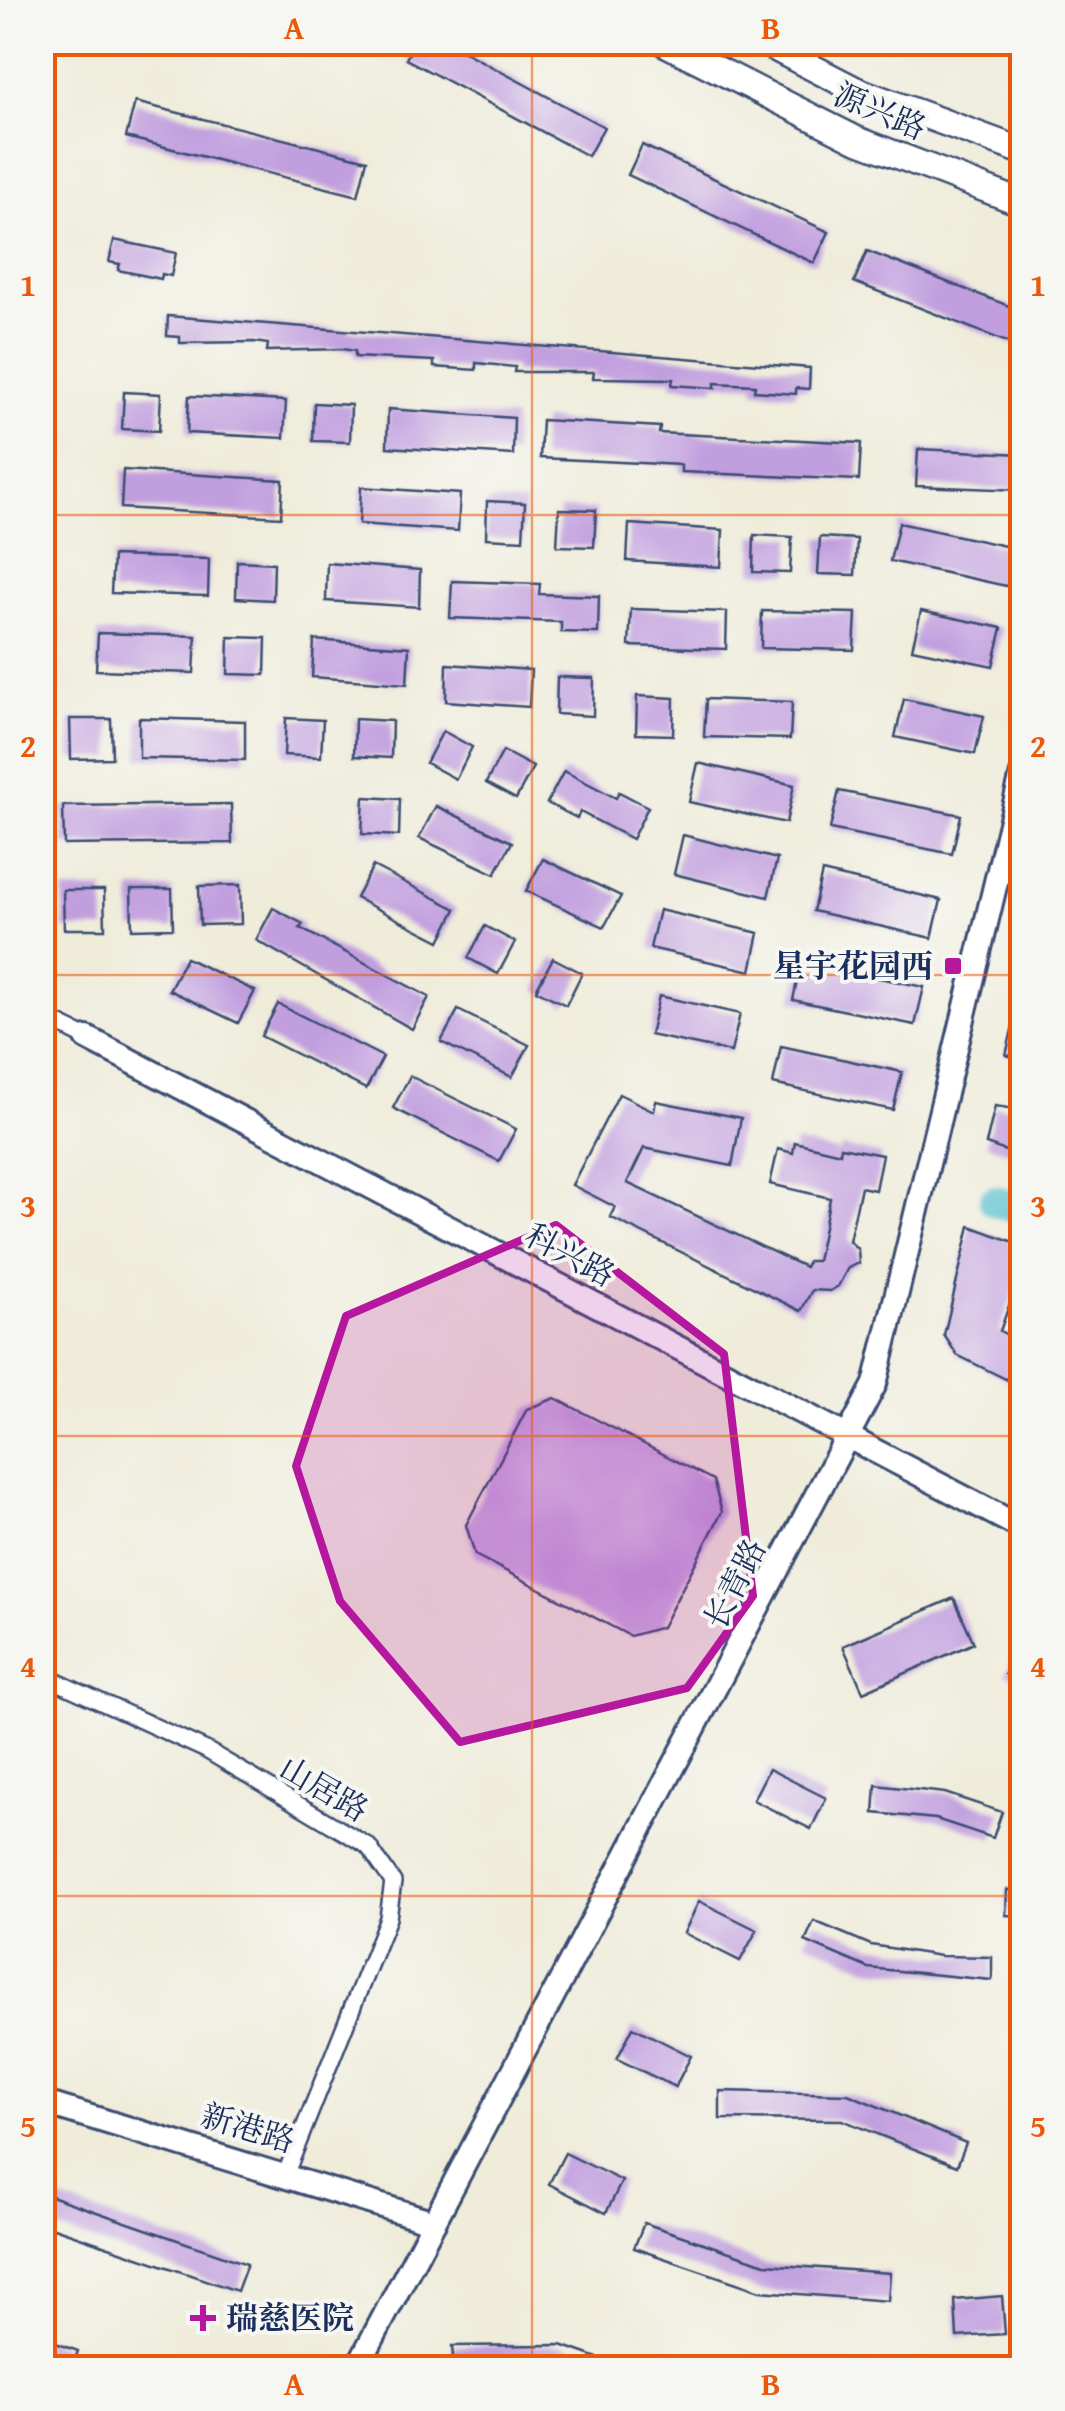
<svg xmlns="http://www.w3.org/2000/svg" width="1065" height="2411" font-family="'Gentium Book Plus','Noto Serif SC',serif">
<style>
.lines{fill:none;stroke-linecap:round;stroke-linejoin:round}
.river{stroke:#54c0cf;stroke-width:32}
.building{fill:#c19fdf}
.street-casing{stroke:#3b4b71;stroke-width:20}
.secondary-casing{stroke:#3b4b71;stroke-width:28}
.primary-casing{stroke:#3b4b71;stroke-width:30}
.street{stroke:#fff;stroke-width:15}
.secondary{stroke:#fff;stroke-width:22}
.primary{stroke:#fff;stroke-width:25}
.marked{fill:#b5179e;fill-opacity:0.2;stroke:#b5179e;stroke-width:8;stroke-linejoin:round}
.grid{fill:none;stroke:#e8590c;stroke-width:2.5;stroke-opacity:0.55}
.poi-dot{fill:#b5179e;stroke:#f6f6f2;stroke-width:4}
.labels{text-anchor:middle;stroke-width:8;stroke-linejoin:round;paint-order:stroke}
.street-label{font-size:32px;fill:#1b2f5e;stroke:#f6f6f2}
.poi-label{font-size:32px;font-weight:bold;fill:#1b2f5e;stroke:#f6f6f2;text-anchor:end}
.neatline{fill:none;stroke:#e8590c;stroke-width:4}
.grid-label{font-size:32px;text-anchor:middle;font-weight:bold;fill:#e8590c}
</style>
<rect width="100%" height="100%" fill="#f6f6f2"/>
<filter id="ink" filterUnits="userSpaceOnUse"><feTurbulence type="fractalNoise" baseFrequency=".01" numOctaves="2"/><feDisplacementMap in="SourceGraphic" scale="20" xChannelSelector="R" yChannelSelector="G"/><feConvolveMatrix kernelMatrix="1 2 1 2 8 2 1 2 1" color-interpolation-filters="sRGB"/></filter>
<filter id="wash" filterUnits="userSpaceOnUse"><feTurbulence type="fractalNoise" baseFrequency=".0048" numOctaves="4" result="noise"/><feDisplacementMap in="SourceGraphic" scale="40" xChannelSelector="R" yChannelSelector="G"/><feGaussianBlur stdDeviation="2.25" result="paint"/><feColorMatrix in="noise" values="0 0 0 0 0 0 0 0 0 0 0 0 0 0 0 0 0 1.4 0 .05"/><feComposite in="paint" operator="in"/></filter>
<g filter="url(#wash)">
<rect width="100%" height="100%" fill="#efecda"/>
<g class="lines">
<path class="river" d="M995 1201 1022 1210"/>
</g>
<g id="blocks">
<g class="building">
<path d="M415 42H446L604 127 588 156 406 59Z"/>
<path d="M135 102 367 160 358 196 126 137Z"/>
<path d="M642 145 829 232 814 263 628 175Z"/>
<path d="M114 240 176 253 171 276 162 274 161 279 118 270 120 264 109 262Z"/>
<path d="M867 251 1022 311V348L854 282Z"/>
<path d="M168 316 810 368 809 389 796 388V394L754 391 755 385 715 383V388L672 385 673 379 593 378 594 372H514L515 367 476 363V370L434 367V361L355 357V351L342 349 267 351 268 344 254 342 180 343V337L167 336Z"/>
<path d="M124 392 161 394 159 431 122 429Z"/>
<path d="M189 396 286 401 284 438 187 433Z"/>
<path d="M314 403 351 405 350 442 313 441Z"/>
<path d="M388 409 514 418 513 455 387 447Z"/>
<path d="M542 420 660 427 659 433 861 443 859 480 681 472V465L540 458Z"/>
<path d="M918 449 1022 454V490L916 486Z"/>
<path d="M123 470 283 480 281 517 121 508Z"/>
<path d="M361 487 460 494 458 531 359 524Z"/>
<path d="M487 501 525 503 523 540 486 538Z"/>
<path d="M559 509 596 510 594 547 557 546Z"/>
<path d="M899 523 1019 549 1011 587 890 561Z"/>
<path d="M629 524 723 530 721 567 627 561Z"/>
<path d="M754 535 792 537 790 573 753 572Z"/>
<path d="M820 537 857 539 855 575 818 574Z"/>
<path d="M113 556 209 559 208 596 111 593Z"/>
<path d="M237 561 274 563 273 600 236 598Z"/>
<path d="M327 563 420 570 419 607 326 601Z"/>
<path d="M452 581 540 584 539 594 599 596 598 633 561 632V622L450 618Z"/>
<path d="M631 609 727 612 726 649 629 646Z"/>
<path d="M762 611 856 613 854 650 761 648Z"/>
<path d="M921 611 1002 628 993 666 912 649Z"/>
<path d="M98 633 196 636 194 673 96 670Z"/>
<path d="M229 637 266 638 265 675 228 674Z"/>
<path d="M314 640 409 647 407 684 312 677Z"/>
<path d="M447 664 531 670 529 707 446 701Z"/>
<path d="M557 677 594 678 593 716 556 714Z"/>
<path d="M637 696 674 698 673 735 636 734Z"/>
<path d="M706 699 792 702 790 739 704 737Z"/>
<path d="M904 699 984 716 975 754 895 737Z"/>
<path d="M139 718 245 721V760L139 758Z"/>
<path d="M286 718 323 720 321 757 284 755Z"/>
<path d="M70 719H111L112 758 71 759Z"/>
<path d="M355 719 392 721 391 758 354 756Z"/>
<path d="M443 731 472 747 456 779 426 763Z"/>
<path d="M503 751 533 767 516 799 486 783Z"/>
<path d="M698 763 794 785 786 823 689 802Z"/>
<path d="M564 771 616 798 619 792 648 807 632 839 580 812 577 818 547 803Z"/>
<path d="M839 791 961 815 952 854 830 829Z"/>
<path d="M364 797 400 799 399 836 362 834Z"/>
<path d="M231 804 232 843 64 845 63 806Z"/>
<path d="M436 806 512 842 495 874 419 838Z"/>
<path d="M683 835 777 859 768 897 674 874Z"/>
<path d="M543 859 621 896 604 927 526 891Z"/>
<path d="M373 866 456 909 440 941 356 898Z"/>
<path d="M822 872 941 900 932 938 813 911Z"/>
<path d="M240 885 241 924 200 925 199 886Z"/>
<path d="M131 889H172L173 928 132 929Z"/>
<path d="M63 890H104L105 929H64Z"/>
<path d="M273 908 303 924 300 928 429 997 412 1029 256 940Z"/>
<path d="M659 910 759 933 751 971 650 948Z"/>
<path d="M485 926 515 942 498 974 468 958Z"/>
<path d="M186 958 255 991 238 1023 169 990Z"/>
<path d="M553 958 582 973 566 1005 536 990Z"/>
<path d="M801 962 924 987 915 1025 793 1000Z"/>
<path d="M659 996 740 1014 731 1052 650 1035Z"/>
<path d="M278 1004 383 1057 366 1089 261 1036Z"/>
<path d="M1017 1009 1022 1010V1059L1006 1055Z"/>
<path d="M458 1010 529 1045 512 1077 441 1042Z"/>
<path d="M781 1046 902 1072 893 1110 773 1084Z"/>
<path d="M410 1076 516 1129 499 1161 393 1108Z"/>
<path d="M619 1094 654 1111 656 1101 741 1118 732 1166 644 1148 627 1183 805 1267 808 1261H817L830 1198 770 1184 778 1149 793 1153 795 1142 840 1153 841 1147 882 1155 875 1190 861 1187 849 1241 858 1249 859 1263 848 1268 838 1286 830 1291 812 1290 801 1311 610 1217 615 1207 572 1185Z"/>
<path d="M995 1106 1022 1110V1157L986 1144Z"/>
<path d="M970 1226 1022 1245V1269L1000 1331 1022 1343V1370L1016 1384 957 1355 944 1335Z"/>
<path d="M555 1398 713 1480 722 1512 662 1627 630 1636 475 1555 466 1525 527 1409Z"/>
<path d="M954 1598 974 1643 863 1692 843 1646Z"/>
<path d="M1022 1639V1682L1005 1674Z"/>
<path d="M769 1769 826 1798 811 1829 753 1800Z"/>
<path d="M876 1785 945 1793 1002 1812 993 1838 936 1819 874 1813Z"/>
<path d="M1007 1890H1022V1916L1006 1915Z"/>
<path d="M699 1901 757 1930 740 1961 684 1933Z"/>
<path d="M814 1921 871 1945 940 1956 992 1957V1980L868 1968 805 1941Z"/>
<path d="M633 2027 691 2056 675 2087 617 2059Z"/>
<path d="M720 2091 848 2094 966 2143 957 2166 842 2120 720 2119Z"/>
<path d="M565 2153 622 2181 606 2213 549 2184Z"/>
<path d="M42 2193 247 2264 237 2291 42 2224Z"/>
<path d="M644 2223 765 2264 890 2273 888 2301 760 2291 634 2248Z"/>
<path d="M1002 2296 1005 2334 957 2337 955 2300Z"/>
<path d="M42 2338 78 2351 72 2368H42Z"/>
<path d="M561 2345 626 2368H454L452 2346Z"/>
</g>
</g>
</g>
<g filter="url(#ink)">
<use href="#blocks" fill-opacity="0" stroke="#3b4b71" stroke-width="2.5"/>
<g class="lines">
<defs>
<g id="street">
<path d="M42 1016 87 1038"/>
<path d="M42 1675 206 1750 368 1846 393 1882 388 1918 286 2173"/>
</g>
<g id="secondary">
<path d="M87 1038 1022 1528"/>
<path d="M42 2112 55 2106 434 2222"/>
<path d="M357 2368 875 1384 1022 774"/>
</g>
<g id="primary">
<path d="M663 42 855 139 1022 203"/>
<path d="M763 42 856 90 1022 151"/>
</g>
</defs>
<use href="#street" class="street-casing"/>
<use href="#secondary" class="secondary-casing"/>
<use href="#primary" class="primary-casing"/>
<use href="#street" class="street"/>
<use href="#secondary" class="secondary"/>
<use href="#primary" class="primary"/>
</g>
</g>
<path class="marked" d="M556 1225 724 1354 753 1596 687 1688 460 1742 340 1601 296 1466 346 1316Z"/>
<path class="grid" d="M532 42V2368M42 515H1022M42 975H1022M42 1436H1022M42 1896H1022"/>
<g class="poi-dot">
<rect x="943" y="956" width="20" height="20" rx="5"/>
<path d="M198 2303h10v10h10v10h-10v10h-10v-10h-10v-10h10z"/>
</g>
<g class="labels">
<g class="street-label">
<text transform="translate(880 111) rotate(23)" y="11">源兴路</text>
<text transform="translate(570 1255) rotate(28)" y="11">科兴路</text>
<text transform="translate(735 1584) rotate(-63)" y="11">长青路</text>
<text transform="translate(324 1789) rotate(30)" y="11">山居路</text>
<text transform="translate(248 2128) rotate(17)" y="11">新港路</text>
</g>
<g class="poi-label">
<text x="933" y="977">星宇花园西</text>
<text x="226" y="2329" text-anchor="start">瑞慈医院</text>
</g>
</g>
<rect width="1065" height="2411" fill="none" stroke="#f6f6f2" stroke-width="110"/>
<rect x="55" y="55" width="955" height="2301" class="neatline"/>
<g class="grid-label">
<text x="294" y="39">A</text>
<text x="771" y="39">B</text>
<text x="28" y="296">1</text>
<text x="1038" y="296">1</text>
<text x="28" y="757">2</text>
<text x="1038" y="757">2</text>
<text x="28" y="1217">3</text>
<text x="1038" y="1217">3</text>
<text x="28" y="1677">4</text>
<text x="1038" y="1677">4</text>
<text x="28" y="2137">5</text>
<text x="1038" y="2137">5</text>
<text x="294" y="2395">A</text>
<text x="771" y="2395">B</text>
</g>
</svg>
